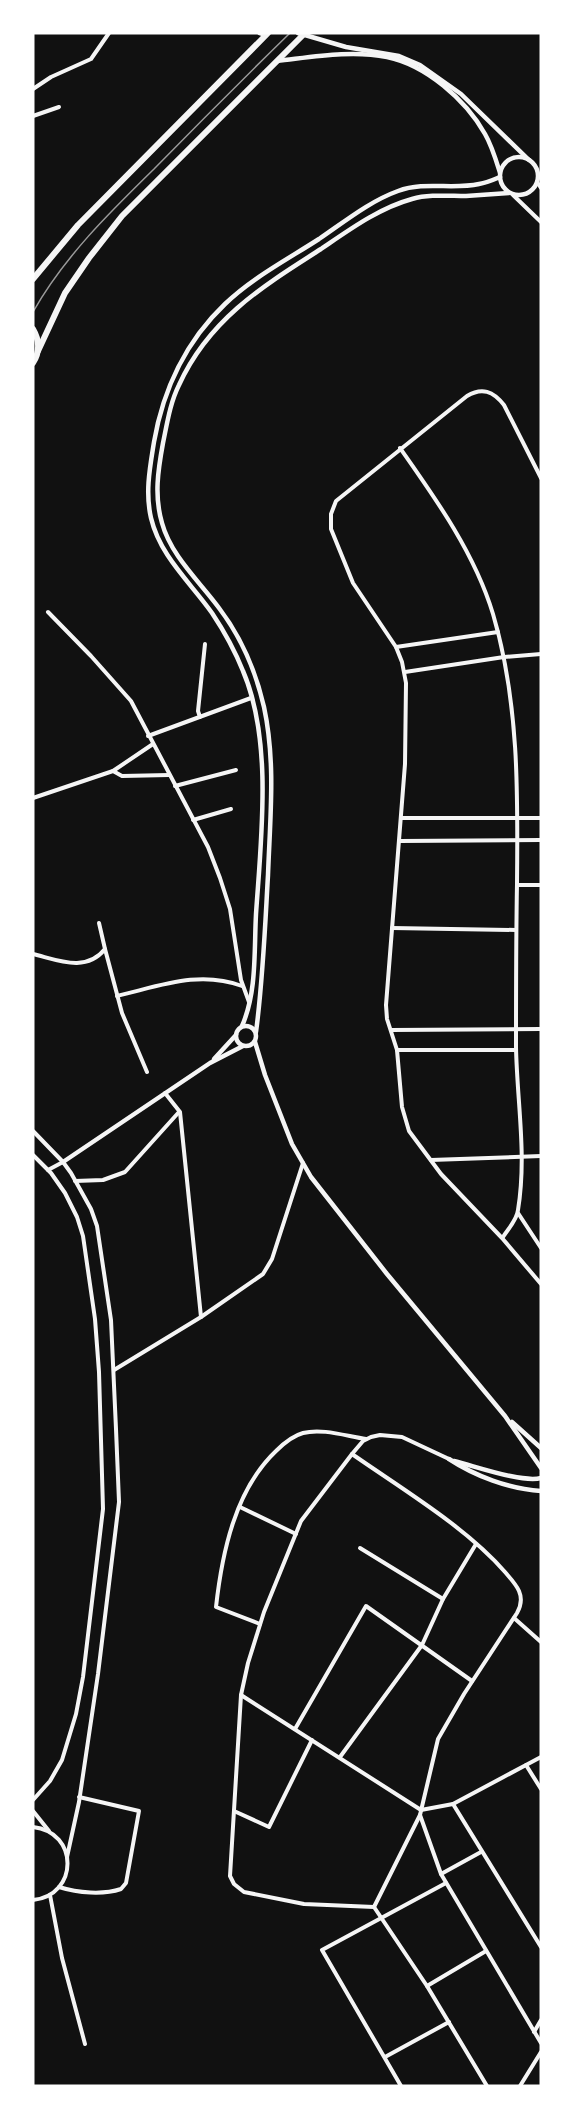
<svg xmlns="http://www.w3.org/2000/svg" width="574" height="2119" font-family="'IBM Plex Sans',sans-serif">
<style>
.lines{fill:none;stroke-linecap:round;stroke-linejoin:round}
.minor{stroke:#f5f5f5;stroke-width:4}
.tertiary{stroke:#f5f5f5;stroke-width:4.5}
.trunk{stroke:#f5f5f5;stroke-width:6}
.tram{stroke:#9a9a9a;stroke-width:1.5}
</style>
<rect width="100%" height="100%" fill="#111"/>
<g class="lines">
<g class="minor">
<path d="M259 33 265 35"/>
<path d="M33 89 51 77 91 59 109 33"/>
<path d="M33 116 59 107"/>
<path d="M537 182 541 188"/>
<path d="M513 195 541 222"/>
<path d="M400 448C436 499 475 554 493 614 519 702 518 793 517 884 516 938 516 993 516 1047 517 1102 527 1155 518 1210 517 1220 508 1229 503 1237"/>
<path d="M541 478 504 405C493 391 482 387 467 396L336 501 331 514V529L353 583 396 647 402 662 406 683 405 764 386 1005 387 1019 397 1050 402 1107 409 1131 441 1174 502 1238 541 1284"/>
<path d="M48 612 91 656 131 701 208 847 220 878 230 909 241 980 249 1002"/>
<path d="M396 647 498 632"/>
<path d="M405 672 504 657 541 654"/>
<path d="M200 717 198 711 205 644"/>
<path d="M148 736 251 698"/>
<path d="M113 771 153 744"/>
<path d="M175 786 236 770"/>
<path d="M33 798 113 771 122 776 169 775"/>
<path d="M401 818H541"/>
<path d="M193 820 231 809"/>
<path d="M400 841 541 840"/>
<path d="M517 885H541"/>
<path d="M392 928 516 930"/>
<path d="M105 949 122 1013 147 1072"/>
<path d="M33 954C58 960 86 973 105 949L99 923"/>
<path d="M117 996C160 986 199 970 242 986"/>
<path d="M391 1030 541 1029"/>
<path d="M397 1050H516"/>
<path d="M165 1093 180 1112 201 1317"/>
<path d="M33 1131 63 1162 71 1173 91 1209 97 1226 111 1320 116 1429 119 1502 98 1674 79 1802 67 1857"/>
<path d="M33 1155 51 1173 65 1193 77 1217 83 1236 95 1319 99 1372 103 1509 83 1677 76 1714 62 1760 50 1781 33 1800"/>
<path d="M431 1160 541 1156"/>
<path d="M48 1170 63 1162"/>
<path d="M75 1181 103 1180 125 1172 179 1112"/>
<path d="M518 1213 541 1248"/>
<path d="M114 1370 201 1317 263 1274 272 1259 303 1163"/>
<path d="M352 1454C402 1489 466 1527 505 1572 510 1578 516 1584 519 1591 522 1598 521 1606 517 1613L464 1694 438 1739 420 1815 441 1874 541 2043"/>
<path d="M240 1507 296 1534"/>
<path d="M360 1548 443 1599"/>
<path d="M514 1618 541 1642"/>
<path d="M260 1624 216 1607C222 1553 235 1490 276 1451 284 1443 292 1436 303 1433 322 1428 346 1436 366 1439"/>
<path d="M241 1695 421 1810 453 1804 541 1947"/>
<path d="M295 1729 366 1606 472 1681"/>
<path d="M340 1757 422 1645 443 1599 476 1544"/>
<path d="M526 1765 541 1757"/>
<path d="M453 1804 526 1765 541 1789"/>
<path d="M33 1811 49 1831"/>
<path d="M234 1811 269 1827 312 1740"/>
<path d="M420 1815 374 1907 304 1904 244 1892 234 1884 230 1876 241 1695 248 1663 264 1612 301 1521 352 1454 363 1441 371 1437 380 1435 402 1437 449 1459"/>
<path d="M33 1827C79 1832 79 1895 33 1900"/>
<path d="M441 1874 481 1852"/>
<path d="M59 1887C78 1893 103 1895 121 1889L126 1883 139 1811 79 1797"/>
<path d="M50 1895 62 1958 85 2044"/>
<path d="M374 1907 427 1986 487 2086"/>
<path d="M427 1986 486 1951"/>
<path d="M534 2032 541 2020"/>
<path d="M385 2057 449 2022"/>
<path d="M401 2086 322 1950 446 1883"/>
<path d="M520 2086 541 2052"/>
</g>
<g class="tertiary">
<path d="M298 33 346 47 399 56 420 65 461 94 529 160"/>
<path d="M277 61C313 57 351 50 387 57 426 65 466 100 485 134 492 146 496 160 500 173"/>
<circle cx="519" cy="176" r="19"/>
<circle cx="246" cy="1036" r="10"/>
<path d="M242 1026C257 992 254 951 256 914 261 839 273 741 243 671 235 651 224 631 212 613 190 582 160 556 151 518 145 492 150 467 154 442 163 390 186 341 225 304 252 278 288 259 319 239 344 222 370 201 398 191 425 181 452 190 479 184 486 183 493 180 500 177"/>
<path d="M256 1032C263 980 265 927 268 875 270 818 276 763 264 707 256 672 241 637 219 608 200 582 171 556 162 523 154 496 158 470 163 443 167 424 170 403 179 385 209 319 263 286 321 249 349 230 379 208 412 199 429 194 448 196 466 196 480 195 495 194 509 193"/>
<path d="M255 1042 265 1075 292 1144 311 1177 387 1274 505 1416 541 1468"/>
<path d="M214 1059 236 1035"/>
<path d="M63 1162 210 1063 243 1046"/>
<path d="M512 1422 541 1448"/>
<path d="M449 1459C475 1476 509 1489 541 1491"/>
<path d="M454 1461C475 1466 522 1483 541 1478"/>
</g>
<g class="trunk">
<path d="M33 279 78 225 268 33"/>
<path d="M33 329C40 341 40 352 33 363"/>
<path d="M38 351 65 293 89 258 122 216 305 33"/>
</g>
<path class="tram" d="M33 312C64 257 109 213 154 169 199 123 244 78 290 33"/>
</g>
<rect width="574" height="2119" fill="none" stroke="#ffffff" stroke-width="69"/>
</svg>
